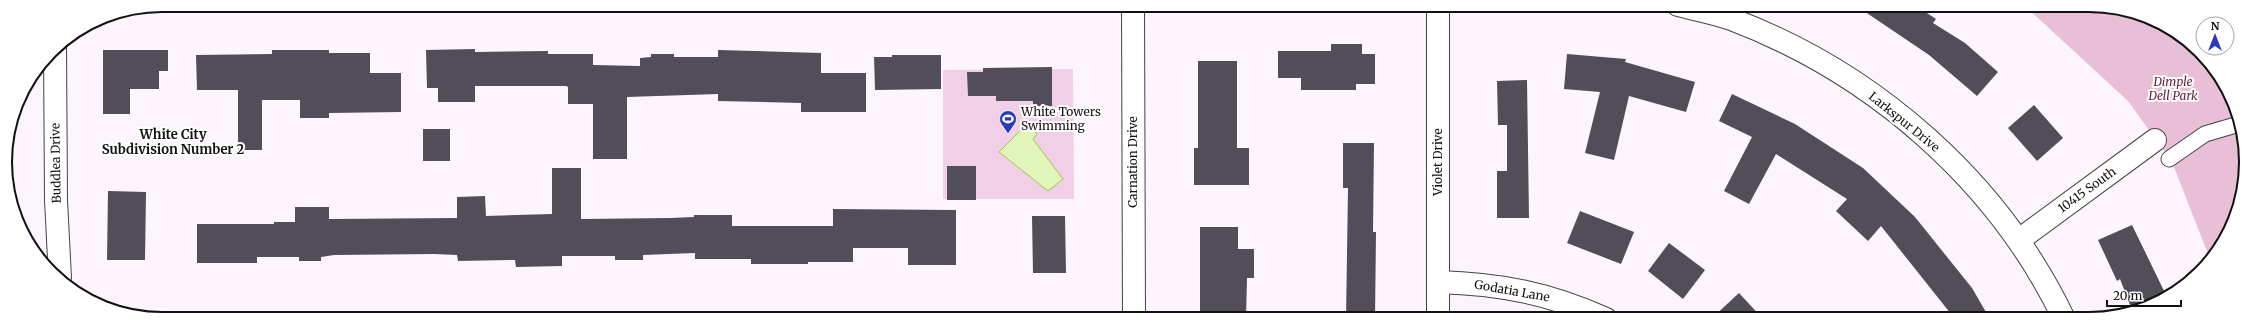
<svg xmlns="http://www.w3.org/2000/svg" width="2251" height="324" font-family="Merriweather,serif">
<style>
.green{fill:#e9bed7}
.pitch{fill:#f1d0e7}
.water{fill:#e2f5bb;stroke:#9bca43}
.building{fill:#514d59}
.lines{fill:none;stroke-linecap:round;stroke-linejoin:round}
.lane-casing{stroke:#444;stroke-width:17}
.street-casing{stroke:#444;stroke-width:24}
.lane{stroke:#fff;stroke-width:15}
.street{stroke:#fff;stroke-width:22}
.labels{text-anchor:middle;stroke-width:4;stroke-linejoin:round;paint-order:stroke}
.park-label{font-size:12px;font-style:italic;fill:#682133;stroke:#fff}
.poi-label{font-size:12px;fill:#111;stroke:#fff;text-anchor:start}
.street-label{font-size:12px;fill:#111;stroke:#fff}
.neighbourhood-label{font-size:13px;font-weight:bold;fill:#111;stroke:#fff}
.rim{fill:none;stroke:#111;stroke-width:2}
</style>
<rect width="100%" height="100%" fill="#fcf5ff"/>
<path class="green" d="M2024 5H2099L2159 21 2207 59 2238 112 2246 172 2230 231 2210 259 2172 162 2128 101Z"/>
<path class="pitch" d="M1073 69 1074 199H943V70Z"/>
<path class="water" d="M1027 124 1037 134 1033 139 1063 179 1048 191 999 152Z"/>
<g class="building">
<path d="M1855 5H1915L1936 19 1933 23 1965 43 1998 72 1977 96 1929 55Z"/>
<path d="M1331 44H1362V54H1375V84H1356V90H1301V78H1278V51H1331Z"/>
<path d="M475 49V52L548 51V54H593V65L640 66V58L651 57V54H674V57H718V50L821 53V73H866V112H801V103L718 101V94L627 97V159H593V104H568V87L566 86H475V102H438V88H427L426 50Z"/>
<path d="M103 50H168V71H159V89H130V114H103Z"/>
<path d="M272 50H329V53H370V73H401V112L329 113V118H300V100H262V150H238V90H197L196 55 272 54Z"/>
<path d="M1567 54 1626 59 1625 62 1695 82 1686 112 1629 96 1614 160 1585 153 1600 92 1564 89Z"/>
<path d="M892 55H941V89L875 90 874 57H892Z"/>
<path d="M1198 61H1237V148H1249V185H1194V148H1198Z"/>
<path d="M1052 67V106H1033V101H996V96H968L967 72H983V68Z"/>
<path d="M1527 80 1529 218H1497V171H1507V125H1498L1497 81Z"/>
<path d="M1732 94 1795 124 1863 168 1915 217 1972 288 1990 319H1955L1881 226 1868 241 1836 211 1847 199 1776 154 1749 204 1724 191 1752 137 1719 121Z"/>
<path d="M2034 105 2063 138 2037 161 2008 128Z"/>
<rect x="423" y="129" width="27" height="32"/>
<path d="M1343 143H1374L1373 232H1376L1375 319H1346L1348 188H1343Z"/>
<rect x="947" y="166" width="29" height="34"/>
<path d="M552 168H581V219L670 218 694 217V215H732V226H833V209L956 210V265H908V248H853V262H808V264H751V259H695V253L643 255V260H615V256H562V266L516 267 515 260 458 261 457 255 434 254 334 255 321 257V261H299V257H257V263H197V224H274V222H295V207H329V219L457 218V197L485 196 486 216 552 214Z"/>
<path d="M108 191 146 192 145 260H107Z"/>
<path d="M1580 211 1634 232 1621 264 1567 243Z"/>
<path d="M1032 216H1065L1066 273H1033Z"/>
<path d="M2132 225 2167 297 2158 303 2132 310 2120 279 2117 281 2098 240Z"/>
<path d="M1200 227H1238V249H1254V278H1247L1246 319H1200Z"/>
<path d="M1669 243 1705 270 1683 299 1648 271Z"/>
<path d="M1739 293 1763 319H1711Z"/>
</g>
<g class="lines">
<defs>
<path id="lane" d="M2169 159 2205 134 2239 124"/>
<g id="street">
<path d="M1133 5 1134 319"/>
<path d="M1678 5C1696 10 1714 13 1731 19 1874 73 1998 181 2064 319"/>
<path d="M55 48 56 200 60 278"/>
<path d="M2019 240 2155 140"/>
<path d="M1438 282C1501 284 1548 293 1606 319"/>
<path d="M1438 319V5"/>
</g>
</defs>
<use href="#lane" class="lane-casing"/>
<use href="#street" class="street-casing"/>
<use href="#lane" class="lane"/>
<use href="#street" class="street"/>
</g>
<defs>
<symbol id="stadium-pin" viewBox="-11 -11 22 30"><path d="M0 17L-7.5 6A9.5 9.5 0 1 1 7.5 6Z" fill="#2b39be" stroke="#fff"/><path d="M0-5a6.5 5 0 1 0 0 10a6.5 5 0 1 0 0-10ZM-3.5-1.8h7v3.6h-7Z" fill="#fff"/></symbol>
</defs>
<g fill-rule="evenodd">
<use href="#stadium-pin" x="998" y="109" width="20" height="27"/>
</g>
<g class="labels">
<g class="park-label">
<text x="2173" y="86">Dimple<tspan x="2173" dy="14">Dell Park</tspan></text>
</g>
<g class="poi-label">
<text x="1021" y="116">White Towers<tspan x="1021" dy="14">Swimming</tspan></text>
</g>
<g class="street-label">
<text transform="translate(1904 122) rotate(39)" y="4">Larkspur Drive</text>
<text transform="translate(1133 162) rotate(-90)" y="4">Carnation Drive</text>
<text transform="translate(1438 162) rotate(-90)" y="4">Violet Drive</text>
<text transform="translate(56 163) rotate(-91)" y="4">Buddlea Drive</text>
<text transform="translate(2087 190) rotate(-36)" y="4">10415 South</text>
<text transform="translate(1512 291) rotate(10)" y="4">Godatia Lane</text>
</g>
<g class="neighbourhood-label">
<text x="173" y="139">White City<tspan x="173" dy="15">Subdivision Number 2</tspan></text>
</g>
</g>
<path d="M0 0H2251V324H0ZM162 12H2089A150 150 0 0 1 2239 162V162A150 150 0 0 1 2089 312H162A150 150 0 0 1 12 162V162A150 150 0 0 1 162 12Z" fill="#fff" fill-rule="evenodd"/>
<path class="rim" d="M162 12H2089A150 150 0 0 1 2239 162V162A150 150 0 0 1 2089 312H162A150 150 0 0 1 12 162V162A150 150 0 0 1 162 12Z"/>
<g transform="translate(2215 36)"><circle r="19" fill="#ffffff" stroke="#a0a0a0"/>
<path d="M0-3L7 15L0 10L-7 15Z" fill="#2b39be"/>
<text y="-6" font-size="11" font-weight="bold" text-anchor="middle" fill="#111111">N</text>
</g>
<path d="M2107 300v6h74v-6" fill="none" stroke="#111111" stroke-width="2"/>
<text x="2113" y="300" font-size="12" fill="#111111" stroke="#ffffff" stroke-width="3" paint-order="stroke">20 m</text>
</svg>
